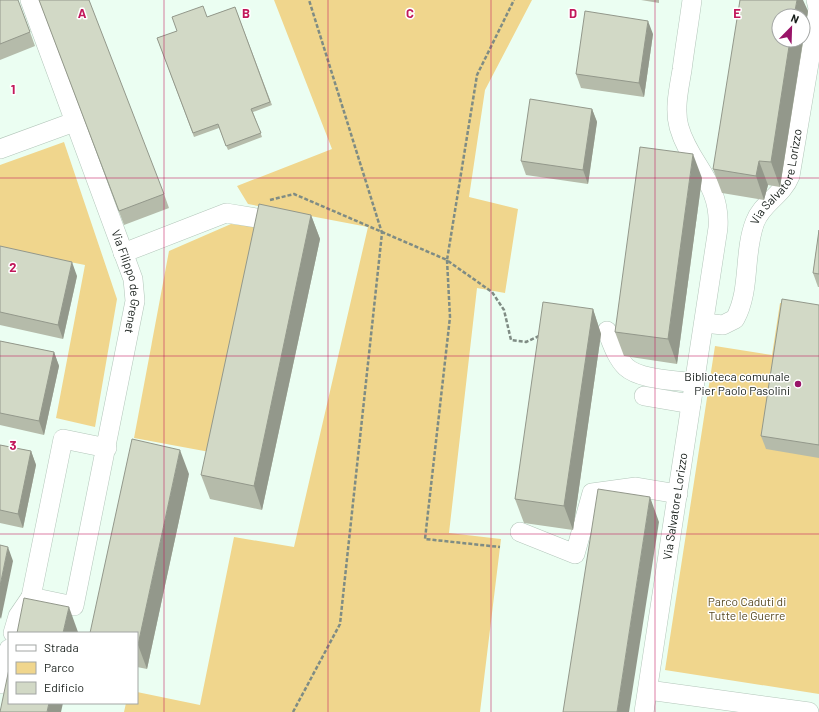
<svg xmlns="http://www.w3.org/2000/svg" width="819" height="712" font-family="Barlow,sans-serif">
<style>
.green{fill:#f0d68d}
.lines{fill:none;stroke-linecap:round;stroke-linejoin:round}
.minor-casing{stroke:#b3c6ba;stroke-width:20}
.path{stroke:#7f8c84;stroke-width:2.5;stroke-dasharray:4 2;stroke-linecap:butt}
.minor{stroke:#fff;stroke-width:19}
.wall{fill:#b5bbaa}
.shaded-wall{fill:#93988b}
.building{fill:#d2d9c6;stroke:#93988b}
.grid{fill:none;stroke:#c2185b;stroke-width:1;stroke-opacity:0.55}
.poi-dot{fill:#991468;stroke:#fff;stroke-width:1.5}
.labels{text-anchor:middle;stroke-width:3;stroke-linejoin:round;paint-order:stroke}
.street-label{font-size:12px;fill:#161d19;stroke:#fff}
.poi-label{font-size:12px;fill:#161d19;stroke:#fff;text-anchor:end}
.park-label{font-size:12px;fill:#584a23;stroke:#fff}
.grid-label{font-size:13px;text-anchor:middle;font-weight:bold;fill:#c2185b;stroke:#fff;stroke-width:3;stroke-linejoin:round;paint-order:stroke}
</style>
<rect width="100%" height="100%" fill="#ebfef2"/>
<g class="green">
<path d="M274 0H532L485 90 469 197 518 209 505 293 477 288 449 533 501 539 480 712H124L126 703H137V692L200 705 234 537 294 547 368 227 248 204 237 186 332 149Z"/>
<path d="M64 142 117 299 95 427 56 418 85 265 0 248V165Z"/>
<path d="M231 224 264 228 215 453 134 438 169 251Z"/>
<path d="M780 303 819 309V694L665 670 715 346 772 355Z"/>
</g>
<g class="lines">
<defs>
<g id="minor">
<path id="s1" d="M30 0 133 279 135 301 74 606 31 597 63 439 107 448"/>
<path d="M0 149 74 122"/>
<path d="M123 253 226 213 281 222"/>
<path id="s2" d="M704 323 723 325 735 319C751 290 743 253 755 222 762 203 782 196 790 176L816 22 818 8 816 0"/>
<path d="M607 331C612 343 616 357 626 367 640 380 676 380 695 383"/>
<path d="M644 396 691 404"/>
<path d="M520 532 575 554 592 493 636 487 678 494"/>
<path d="M13 633 18 616 31 597"/>
<path d="M0 684 9 649"/>
<path d="M648 690 809 712"/>
<path id="s3" d="M644 712 718 228C721 182 690 166 679 127 674 109 679 88 682 70 685 46 689 23 692 0"/>
</g>
</defs>
<use href="#minor" class="minor-casing"/>
<g class="path">
<path d="M270 200 294 194 447 260 477 75 514 0"/>
<path d="M447 260 450 317 425 539 500 547"/>
<path d="M448 261 492 292 504 310 511 340 526 342 539 336"/>
<path d="M293 712 340 624 382 233 309 0"/>
</g>
<use href="#minor" class="minor"/>
</g>
<g class="wall">
<path d="M0 0 30 32 35 46 0 60Z"/>
<path d="M39 0 164 194 169 208 124 225Z"/>
<path d="M641 0H659V3Z"/>
<path d="M235 7 272 105 253 112 262 137 228 150 219 128 194 137 157 38 177 31 207 17Z"/>
<path d="M808 11 780 187 768 185 764 200 722 193 713 169Z"/>
<path d="M653 34 644 97 581 88 576 74Z"/>
<path d="M592 109 597 122 588 184 526 175 521 161Z"/>
<path d="M702 178 677 364 624 356 615 332Z"/>
<path d="M311 215 320 239 262 510 210 499 201 475Z"/>
<path d="M819 230V287H818L813 273Z"/>
<path d="M0 246 77 276 63 339 0 325Z"/>
<path d="M819 305V458L766 449 761 436Z"/>
<path d="M593 309 601 334 573 530 524 523 515 499Z"/>
<path d="M0 341 54 352 59 366 44 435 0 425Z"/>
<path d="M0 445 31 451 36 465 23 528 0 523Z"/>
<path d="M189 474 147 669 137 667V633Z"/>
</g>
<g class="shaded-wall">
<path d="M797 0H803L808 11 803 40V16H794Z"/>
<path d="M648 21 653 34 644 97 639 83Z"/>
<path d="M790 40H803L780 187 771 162Z"/>
<path d="M592 109 597 122 588 184 583 170Z"/>
<path d="M693 154 702 178 677 364 668 339Z"/>
<path d="M759 161 768 185 764 200 756 176Z"/>
<path d="M311 215 320 239 262 510 254 486Z"/>
<path d="M72 262 77 276 63 339 58 325Z"/>
<path d="M593 309 601 334 573 530 564 506Z"/>
<path d="M54 352 59 366 44 435 39 421Z"/>
<path d="M180 450 189 474 147 669 138 645Z"/>
<path d="M31 451 36 465 23 528 18 514Z"/>
<path d="M650 497 659 522 629 712H617Z"/>
<path d="M8 547 13 561 1 619 0 617V586Z"/>
<path d="M69 607 78 632 77 633H63Z"/>
<path d="M49 703H63L61 712H47Z"/>
</g>
<g class="building">
<path d="M0 0H18L30 32 0 44Z"/>
<path d="M39 0H89L164 194 119 211Z"/>
<path d="M740 0H797L794 16H779V40H790L771 162 759 161 756 176 713 169Z"/>
<path d="M203 6 207 17 235 7 270 102 251 109 261 133 226 146 218 124 193 133 157 38 177 31 172 17Z"/>
<path d="M585 11 648 21 639 83 576 74Z"/>
<path d="M530 99 592 109 583 170 521 161Z"/>
<path d="M640 147 693 154 668 339 615 332Z"/>
<path d="M259 204 311 215 254 486 201 475Z"/>
<path d="M819 230V274L813 273Z"/>
<path d="M0 246 72 262 58 325 0 312Z"/>
<path d="M782 299 819 305V445L761 436Z"/>
<path d="M543 302 593 309 564 506 515 499Z"/>
<path d="M0 341 54 352 39 421 0 413Z"/>
<path d="M132 439 180 450 138 645 137 644V633H90Z"/>
<path d="M0 445 31 451 18 514 0 510Z"/>
<path d="M598 489 650 497 617 712H563Z"/>
<path d="M0 545 8 547 0 586Z"/>
<path d="M24 598 69 607 63 633H17Z"/>
<path d="M9 669V703H49L47 712H0Z"/>
</g>
<path class="grid" d="M164 0V712M328 0V712M491 0V712M655 0V712M0 178H819M0 356H819M0 534H819"/>
<circle class="poi-dot" cx="798" cy="384" r="4"/>
<g class="labels">
<g class="street-label">
<text dy="4" stroke="none"><textPath href="#s2" startOffset="184">Via Salvatore Lorizzo</textPath></text>
<text dy="4" stroke="none"><textPath href="#s1" startOffset="299">Via Filippo de Grenet</textPath></text>
<text dy="4" stroke="none"><textPath href="#s3" startOffset="208">Via Salvatore Lorizzo</textPath></text>
</g>
<g class="poi-label">
<text x="790" y="381">Biblioteca comunale<tspan x="790" dy="14">Pier Paolo Pasolini</tspan></text>
</g>
<g class="park-label">
<text x="747" y="606">Parco Caduti di<tspan x="747" dy="14">Tutte le Guerre</tspan></text>
</g>
</g>
<g class="grid-label">
<text x="82" y="18">A</text>
<text x="246" y="18">B</text>
<text x="410" y="18">C</text>
<text x="573" y="18">D</text>
<text x="737" y="18">E</text>
<text x="13" y="94">1</text>
<text x="13" y="272">2</text>
<text x="13" y="450">3</text>
</g>
<rect x="8" y="632" width="130" height="72" fill="#ffffff" stroke="#a2a5a3"/>
<rect x="16" y="645" width="20" height="6" fill="#ffffff" stroke="#a2a5a3"/>
<text x="44" y="652" font-size="12" fill="#161d19">Strada</text>
<rect x="16" y="662" width="20" height="12" fill="#f0d68d" stroke="#a2a5a3"/>
<text x="44" y="672" font-size="12" fill="#161d19">Parco</text>
<rect x="16" y="682" width="20" height="12" fill="#d2d9c6" stroke="#a2a5a3"/>
<text x="44" y="692" font-size="12" fill="#161d19">Edificio</text>
<g transform="translate(791 28) rotate(23)"><circle r="19" fill="#ffffff" stroke="#a2a5a3"/>
<path d="M0-3L7 15L0 10L-7 15Z" fill="#991468"/>
<text y="-6" font-size="11" font-weight="bold" text-anchor="middle" fill="#161d19">N</text>
</g>
</svg>
